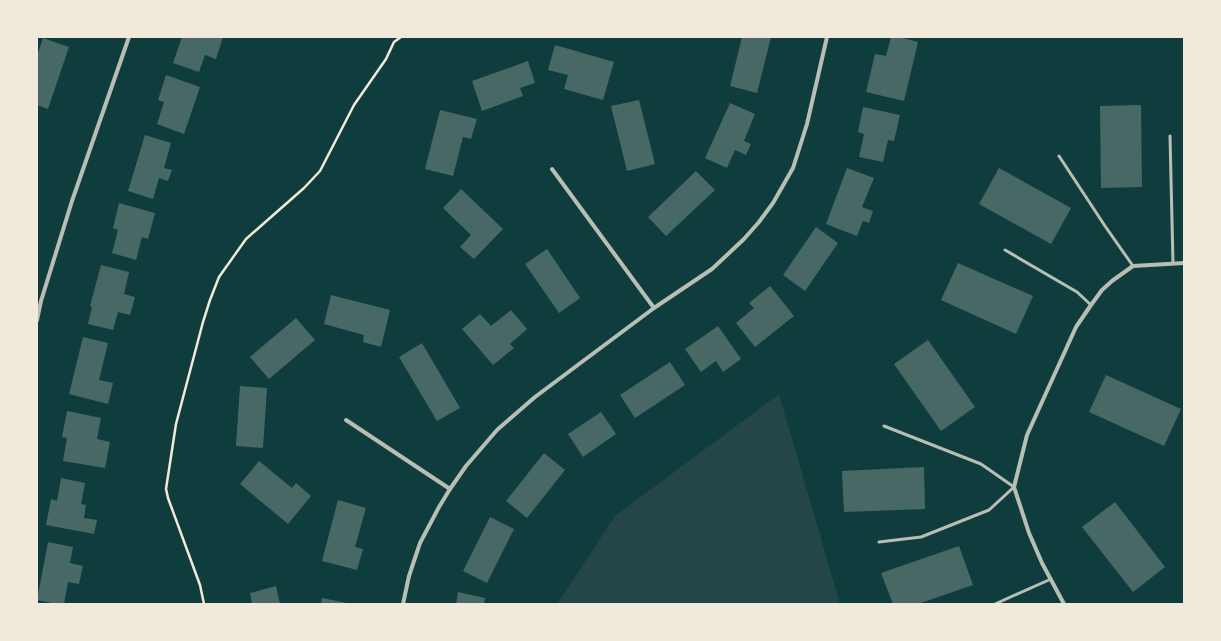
<svg xmlns="http://www.w3.org/2000/svg" width="1221" height="641" font-family="'PT Sans',sans-serif">
<style>
.green{fill:#244646}
.building{fill:#486865}
.lines{fill:none;stroke-linecap:round;stroke-linejoin:round}
.path{stroke:#f1e9da;stroke-width:2.5}
.service{stroke:#b8beb3;stroke-width:3}
.minor{stroke:#b8beb3;stroke-width:4}
</style>
<rect width="100%" height="100%" fill="#0f3d3e"/>
<path class="green" d="M779 394 840 604H557L615 516Z"/>
<g class="building">
<path d="M182 37H223L216 59 205 55 199 72 173 63Z"/>
<path d="M742 37H771L757 93 730 86Z"/>
<path d="M891 37H899L918 42 904 101 866 92 875 54 886 56Z"/>
<path d="M43 38 69 47 48 109 37 105V56Z"/>
<path d="M555 45 614 62 603 100 564 89 568 75 548 70Z"/>
<path d="M528 61 535 83 520 88 523 96 482 111 472 81Z"/>
<path d="M166 75 200 87 184 134 157 124 164 102 158 100Z"/>
<path d="M639 100 655 164 627 171 611 106Z"/>
<path d="M730 103 755 114 744 141 751 144 746 155 735 150 727 168 705 158Z"/>
<path d="M1141 105 1142 187 1101 188 1100 106Z"/>
<path d="M863 107 900 115 894 141 888 140 883 162 859 157 864 134 858 132Z"/>
<path d="M440 110 477 119 471 139 463 137 453 176 425 169Z"/>
<path d="M145 135 171 143 164 168 172 170 168 181 159 178 153 199 128 191Z"/>
<path d="M847 168 874 178 862 207 873 211 869 223 863 221 857 236 826 224Z"/>
<path d="M999 168 1071 208 1051 244 979 204Z"/>
<path d="M696 171 715 190 666 236 648 217Z"/>
<path d="M461 189 503 229 474 259 460 247 471 235 443 208Z"/>
<path d="M119 203 155 213 148 239 142 237 136 260 112 253 118 230 113 228Z"/>
<path d="M816 227 838 243 805 291 783 275Z"/>
<path d="M547 249 580 298 559 313 525 264Z"/>
<path d="M958 263 1033 296 1016 334 941 300Z"/>
<path d="M101 265 129 272 124 294 135 297 130 315 118 312 113 330 88 324 92 307 90 306Z"/>
<path d="M770 286 794 316 755 347 736 323 754 308 749 303Z"/>
<path d="M331 295 390 310 381 347 363 342 364 335 324 324Z"/>
<path d="M511 310 527 329 510 344 514 348 493 365 462 329 480 314 491 326Z"/>
<path d="M296 318 315 340 269 379 250 357Z"/>
<path d="M718 326 741 359 723 372 716 361 701 372 685 349Z"/>
<path d="M83 337 108 343 99 380 113 383 108 404 69 394Z"/>
<path d="M928 340 975 407 941 431 894 364Z"/>
<path d="M422 343 460 408 437 421 399 357Z"/>
<path d="M670 362 685 385 635 418 620 395Z"/>
<path d="M1106 375 1181 409 1164 446 1089 412Z"/>
<path d="M240 386 267 388 263 448 236 446Z"/>
<path d="M67 411 101 418 97 439 110 442 105 468 63 461 67 438 62 437Z"/>
<path d="M601 412 616 434 583 457 568 434Z"/>
<path d="M544 453 565 470 527 518 506 501Z"/>
<path d="M259 461 292 488 296 483 311 496 288 524 240 484Z"/>
<path d="M924 467 925 509 844 512 842 471Z"/>
<path d="M61 478 85 483 81 504 86 505 84 518 97 520 94 534 46 525 51 499 57 501Z"/>
<path d="M338 500 366 508 355 547 363 549 357 570 322 561Z"/>
<path d="M1115 502 1165 567 1133 592 1082 527Z"/>
<path d="M490 517 514 529 487 583 463 571Z"/>
<path d="M48 542 73 547 70 563 83 566 79 584 68 582 64 604H56L37 600Z"/>
<path d="M959 546 973 585 918 604H893L881 573Z"/>
<path d="M276 586 280 604H252L250 593Z"/>
<path d="M458 592 485 598 484 604H456Z"/>
<path d="M322 598 347 603V604H321Z"/>
</g>
<g class="lines">
<path class="path" d="M204 604 200 585 168 498 166 489 176 424 203 322 210 300 219 277 246 239 304 188 320 171 354 105 386 59 394 42 401 37"/>
<g class="service">
<path d="M1170 136 1173 263"/>
<path d="M1059 156 1105 226 1133 266"/>
<path d="M1005 250 1077 292 1091 305"/>
<path d="M879 542 921 537 989 510 1014 487 981 464 884 426"/>
<path d="M995 604 1051 579"/>
</g>
<g class="minor">
<path d="M552 169 654 308"/>
<path d="M37 320 41 301 72 201 129 37"/>
<path d="M346 420 450 489"/>
<path d="M403 604 409 576 420 543 439 507 450 489 466 466 497 430 535 397 654 308 712 269 744 239 759 222 773 203 793 168 807 124 827 37"/>
<path d="M1064 604 1042 563 1029 533 1014 487 1027 435 1076 327 1091 305 1102 290 1112 281 1133 266 1184 263"/>
</g>
</g>
<rect width="1221" height="641" fill="none" stroke="#f1e9da" stroke-width="76"/>
</svg>
